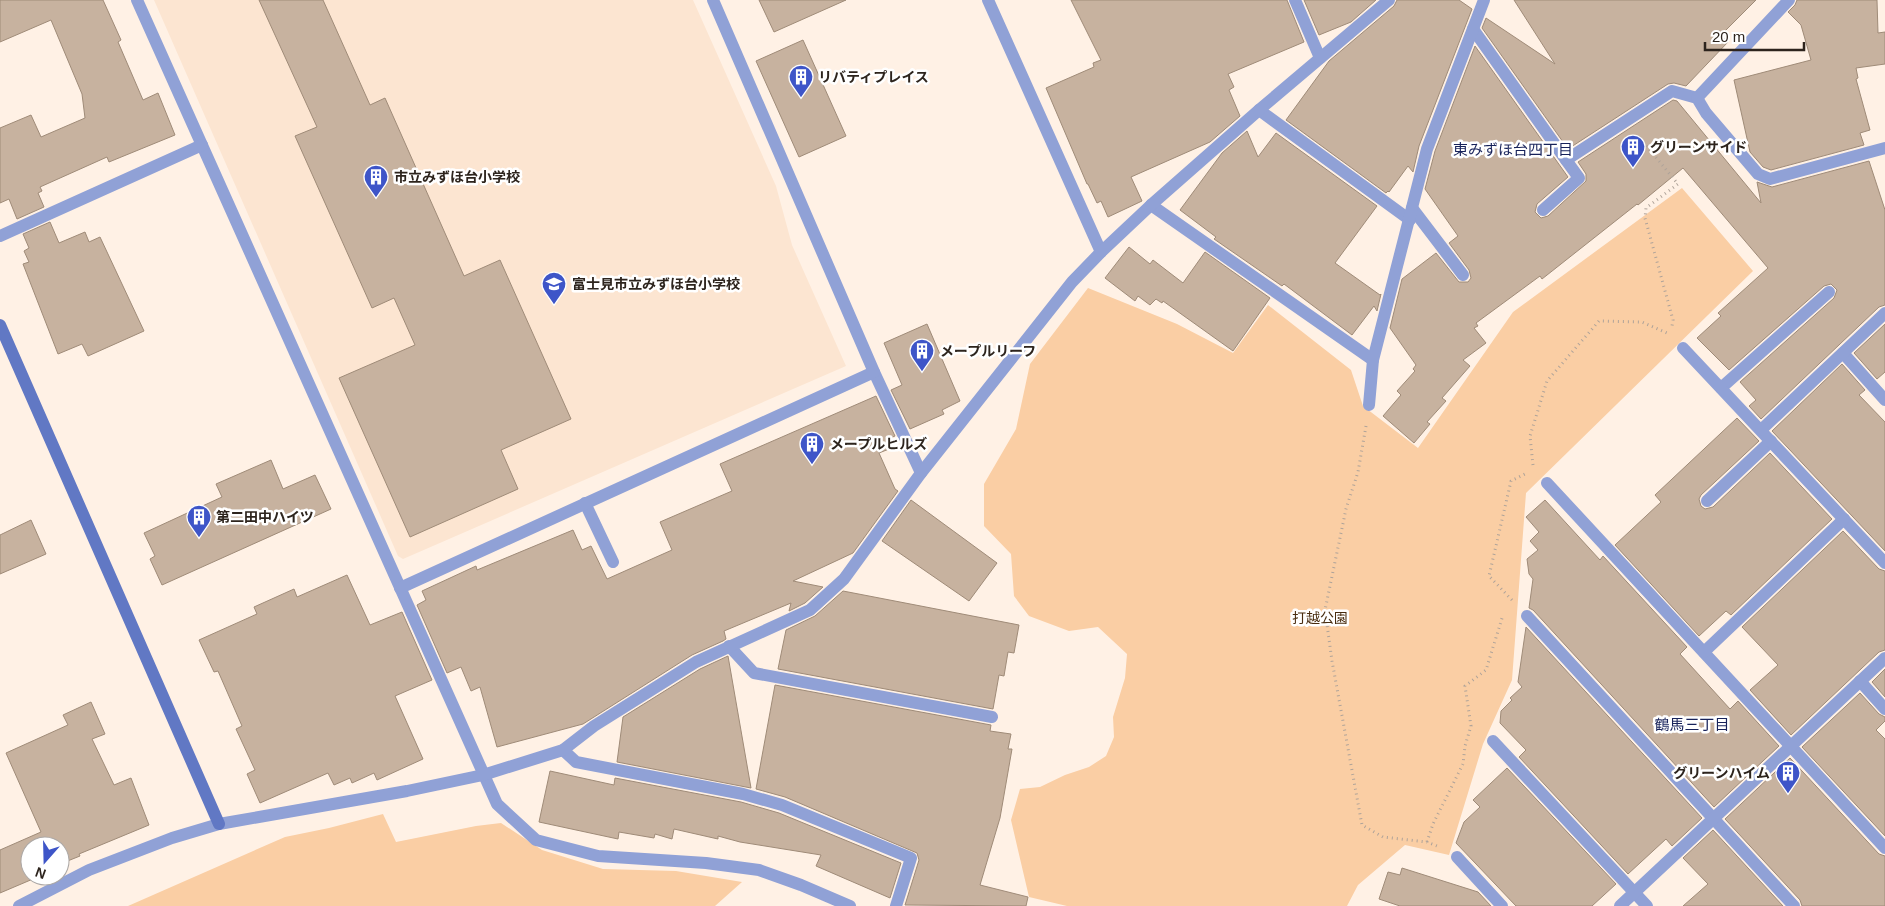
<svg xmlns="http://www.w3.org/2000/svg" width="1885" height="906" font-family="Arial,'Noto Sans JP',sans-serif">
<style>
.built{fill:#fce5d1}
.green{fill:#facea4}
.building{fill:#c7b29f;stroke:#9f8b78}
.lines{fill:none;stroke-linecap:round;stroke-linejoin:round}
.path{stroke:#afa399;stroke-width:3;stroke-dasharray:1 4;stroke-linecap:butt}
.lane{stroke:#90a1d6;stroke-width:12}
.street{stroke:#90a1d6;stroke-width:12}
.secondary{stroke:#6178c4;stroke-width:12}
.labels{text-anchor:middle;stroke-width:5;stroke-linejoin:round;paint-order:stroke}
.poi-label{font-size:14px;font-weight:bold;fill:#2d241d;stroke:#fff;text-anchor:start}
.park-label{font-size:14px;fill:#482c0f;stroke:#fff}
.neighbourhood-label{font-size:15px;fill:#17225a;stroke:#fff}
</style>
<rect width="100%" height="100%" fill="#fff1e5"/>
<path class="built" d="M154 0H693L776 186 792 245 846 366 403 559 398 556Z"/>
<g class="green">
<path d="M1682 188 1753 271 1526 493 1512 680 1483 744 1449 855 1405 845 1358 885 1347 906H1067L1029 897 1011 820 1020 789 1040 787 1065 775 1089 767 1106 756 1114 737 1113 717 1125 678 1127 654 1098 627 1069 631 1029 616 1014 596 1011 554 984 526V484L1016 429 1030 364 1088 288 1177 324 1233 353 1268 305 1351 370 1363 406 1418 448 1513 312Z"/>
<path d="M383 814 396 842 476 826 501 823 542 850 603 869 676 871 742 882 715 906H128L285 837 329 828Z"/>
</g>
<g class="building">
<path d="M0 0H103L121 40 118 42 143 100 158 93 175 135 109 162 107 157 40 187 42 191 38 193 44 207 17 219 9 199 0 203V128L31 115 41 137 85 118 82 94 51 20 0 42Z"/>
<path d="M259 0H323L370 105 385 98 464 276 500 260 571 419 501 450 518 489 410 537 339 378 415 345 394 298 372 308 295 136 317 127Z"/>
<path d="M759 0H846L774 32Z"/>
<path d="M1071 0H1287L1304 42 1228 74 1234 87 1229 90 1240 116 1210 142 1131 177 1142 201 1108 217 1101 201 1097 203 1088 184H1087L1046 88 1094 67 1093 63 1101 60Z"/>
<path d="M1304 0H1376L1351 22 1319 35Z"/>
<path d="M1397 0H1459L1472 9 1419 146 1413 172 1408 166 1389 192 1388 191 1386 193 1286 120 1329 61 1394 6Z"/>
<path d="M1514 0H1756L1721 35 1728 42 1686 86 1674 83 1668 84 1568 149 1482 28 1486 18 1555 64Z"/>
<path d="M1797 0H1877L1878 33 1885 32V64L1856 68 1858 78 1856 79 1870 130 1860 133 1864 145 1771 170 1763 167 1750 152 1734 80 1811 60 1801 25 1788 12 1795 5Z"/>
<path d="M803 40 846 136 799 157 756 61Z"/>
<path d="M1475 46 1568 177 1537 204 1535 212 1541 218 1548 216 1586 181V174L1578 162 1673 100 1677 101 1761 203 1757 182 1772 187 1869 161 1885 210V305L1879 307 1761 419 1749 406 1756 400 1740 382 1834 298 1837 290 1831 284 1824 286 1729 370 1697 338 1721 316 1718 313 1768 268 1683 168 1638 205 1637 204 1542 279 1540 276 1476 323 1478 326 1474 328 1486 343 1463 360 1470 366 1442 398 1446 401 1427 422 1430 424 1414 443 1383 416 1401 395 1397 391 1415 371 1413 369 1416 365 1390 328 1402 279 1436 253 1459 282H1468L1471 278 1469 270 1449 243 1458 236 1425 189 1435 151Z"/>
<path d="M1247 131 1258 157 1276 133 1377 206 1335 263 1380 295 1381 294 1377 311 1374 306 1352 335 1284 284 1282 286 1214 239 1216 237 1180 210 1222 153Z"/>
<path d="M50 222 59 243 85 232 89 242 100 237 144 331 88 356 82 344 58 354 23 264 29 262 24 251 29 248 23 234Z"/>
<path d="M1129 247 1150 264 1153 260 1183 283 1205 252 1270 298 1233 351 1163 301 1162 303 1156 299 1150 305 1138 296 1135 301 1105 278Z"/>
<path d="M927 324 960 401 942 410 944 414 910 429 891 390 902 385 884 343Z"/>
<path d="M1885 324V372L1877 379 1854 353Z"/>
<path d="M1842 364 1865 390 1859 395 1885 422V551L1772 431Z"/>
<path d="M876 396 895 436 890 438 894 447 879 453 895 489 898 491 853 553 793 581 823 587 805 603 789 611 791 603 724 631 726 639 723 641 692 655 583 724 497 747 480 687 471 691 461 667 447 673 417 605 426 600 422 591 476 566 477 570 573 530 582 550 591 546 607 579 672 550 660 522 732 491 720 464Z"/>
<path d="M1737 418 1759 441 1701 495 1699 499 1701 506 1705 509 1713 507 1770 453 1832 519 1731 615 1726 611 1699 636 1615 545 1661 502 1655 495Z"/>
<path d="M271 460 283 489 315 475 331 509 162 585 150 559 155 556 144 533 222 497 216 484Z"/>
<path d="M911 500 997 563 969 601 882 541Z"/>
<path d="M1545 500 1600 560 1603 556 1687 647 1680 654 1730 709 1738 701 1779 746 1714 807 1533 610 1529 608 1533 579 1529 574 1527 559 1538 550 1530 541 1539 532 1526 517Z"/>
<path d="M31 520 46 554 0 574V535Z"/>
<path d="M1843 531 1879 569 1885 571V650L1879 652 1791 735 1750 690 1778 665 1742 627Z"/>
<path d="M347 575 370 625 402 612 432 680 395 696 423 759 377 780 374 773 352 783 350 778 334 785 328 773 260 803 247 774 255 770 236 729 242 726 218 671 214 672 199 640 257 614 254 607 294 589 297 597Z"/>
<path d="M843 591 1019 625 1014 653 1008 652 1004 676 999 675 993 709 778 669 786 630 815 616Z"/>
<path d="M1526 627 1702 818 1672 846 1666 839 1628 874 1519 757 1526 750 1500 723 1501 711 1512 700 1510 698 1522 687 1518 682Z"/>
<path d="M728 656 751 788 617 762 623 717 700 669Z"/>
<path d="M1885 669V697L1872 682Z"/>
<path d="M775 685 991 725 990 731 1011 734 1008 749H1012L1000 818 980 885 1028 897 1026 906 905 905 919 860 917 853 785 797 756 789Z"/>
<path d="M1860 693 1879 714 1885 717V721L1876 730 1885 739V836L1802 747Z"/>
<path d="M91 702 105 734 92 739 114 785 131 778 149 825 79 854 80 856 60 864V846H30V876H40L0 893V850L41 832 6 753 68 725 63 715Z"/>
<path d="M1790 758 1879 854 1885 856V906H1802L1800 900 1725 819Z"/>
<path d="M1507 768 1616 884 1592 906H1516L1456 843 1464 822 1480 807 1473 800Z"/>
<path d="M550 771 614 785 615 778 741 802 779 813 901 863 890 898 816 866 821 855 740 842 718 836V839L674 829 672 839 655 834 654 838 619 832 618 839 539 822Z"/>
<path d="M1713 830 1783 906H1683L1708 884 1683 858Z"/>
<path d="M1402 868 1478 892 1491 906H1400L1379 899 1388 872 1400 875Z"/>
</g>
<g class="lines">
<g class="path">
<path d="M1640 138 1678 184 1646 208 1645 218 1673 320 1672 326"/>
<path d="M1366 426 1358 472 1346 509 1325 610 1332 661 1362 825 1383 837 1427 842 1437 846"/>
<path d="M1533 465 1530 436 1547 381 1599 321 1642 322 1667 333"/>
<path d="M1512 600 1489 576 1511 481 1527 473"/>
<path d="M1427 842 1433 824 1463 764 1465 746 1471 726 1465 686 1486 670 1503 615"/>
</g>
<g class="lane">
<path d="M1412 208 1463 275"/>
<path d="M1543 210 1579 178 1566 160"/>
<path d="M1721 388 1829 292"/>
<path d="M1707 501 1771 441"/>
<path d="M585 503 613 562"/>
<path d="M1860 681 1885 709"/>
</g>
<g class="street">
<path d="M137 0 497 804 536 840 598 856 706 863 759 870 801 885 850 906"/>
<path d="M713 0 874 372 921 473"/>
<path d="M988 0 1101 252"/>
<path d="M1295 0 1320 58"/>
<path d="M1473 29 1566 160 1672 91 1697 98 1706 113 1758 174 1770 179 1885 148"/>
<path d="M1697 98 1789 0"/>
<path d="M1259 110 1410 220"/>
<path d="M1151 205 1373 360"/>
<path d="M0 236 202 145"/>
<path d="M1683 348 1885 563"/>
<path d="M1843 353 1885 400"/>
<path d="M1369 405 1373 360 1427 149 1484 0"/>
<path d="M1761 430 1885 313"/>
<path d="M1547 483 1885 848"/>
<path d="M400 588 874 372"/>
<path d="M1527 616 1794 906"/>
<path d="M729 646 754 673 992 717"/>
<path d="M1704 652 1844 519"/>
<path d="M1493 741 1647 906"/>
<path d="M563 750 576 762 743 794 782 805 911 858 896 906"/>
<path d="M1457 857 1502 906"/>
<path d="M19 906 89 870 172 838 219 824 407 791 483 775 563 750 594 726 696 662 810 610 844 579 921 473 1072 282 1101 252 1151 205 1259 110 1389 0"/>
<path d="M1620 906 1885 658"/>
</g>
<path class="secondary" d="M0 325 219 824"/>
</g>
<defs>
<symbol id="building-pin" viewBox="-11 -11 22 30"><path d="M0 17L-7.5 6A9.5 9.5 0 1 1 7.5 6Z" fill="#3e55c8" stroke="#fff"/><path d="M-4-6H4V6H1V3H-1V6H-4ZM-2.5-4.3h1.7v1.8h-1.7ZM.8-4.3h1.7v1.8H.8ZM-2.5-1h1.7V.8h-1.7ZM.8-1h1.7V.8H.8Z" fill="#fff"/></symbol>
<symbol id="school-pin" viewBox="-11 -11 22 30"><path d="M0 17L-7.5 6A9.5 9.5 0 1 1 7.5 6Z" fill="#3e55c8" stroke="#fff"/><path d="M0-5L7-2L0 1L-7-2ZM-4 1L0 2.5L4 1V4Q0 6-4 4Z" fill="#fff"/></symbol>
</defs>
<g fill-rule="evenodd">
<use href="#building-pin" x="787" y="63" width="28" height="38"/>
<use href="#building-pin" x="1619" y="133" width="28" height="38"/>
<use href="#building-pin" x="362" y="163" width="28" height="38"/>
<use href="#school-pin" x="540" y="270" width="28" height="38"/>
<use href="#building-pin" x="908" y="337" width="28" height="38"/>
<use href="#building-pin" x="798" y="430" width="28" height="38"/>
<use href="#building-pin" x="185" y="503" width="28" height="38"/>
<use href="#building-pin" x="1774" y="759" width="28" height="38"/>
</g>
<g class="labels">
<g class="poi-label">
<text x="818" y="82">リバティプレイス</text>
<text x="1650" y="152">グリーンサイド</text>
<text x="394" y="182">市立みずほ台小学校</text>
<text x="572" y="289">富士見市立みずほ台小学校</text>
<text x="940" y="356">メープルリーフ</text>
<text x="830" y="449">メープルヒルズ</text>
<text x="216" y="522">第二田中ハイツ</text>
<text x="1770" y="778" text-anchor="end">グリーンハイム</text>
</g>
<g class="park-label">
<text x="1320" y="623">打越公園</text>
</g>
<g class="neighbourhood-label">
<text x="1513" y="155">東みずほ台四丁目</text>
<text x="1692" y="730">鶴馬三丁目</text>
</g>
</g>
<g transform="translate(45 861) rotate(200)"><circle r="24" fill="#ffffff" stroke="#aba7a5"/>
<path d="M0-4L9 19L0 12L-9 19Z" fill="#3e55c8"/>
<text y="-8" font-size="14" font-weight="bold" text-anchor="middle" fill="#2d241d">N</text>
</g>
<path d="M1705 42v8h99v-8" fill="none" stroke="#2d241d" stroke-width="2.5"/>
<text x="1712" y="42" font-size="15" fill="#2d241d" stroke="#ffffff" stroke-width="4" paint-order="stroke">20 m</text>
</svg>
